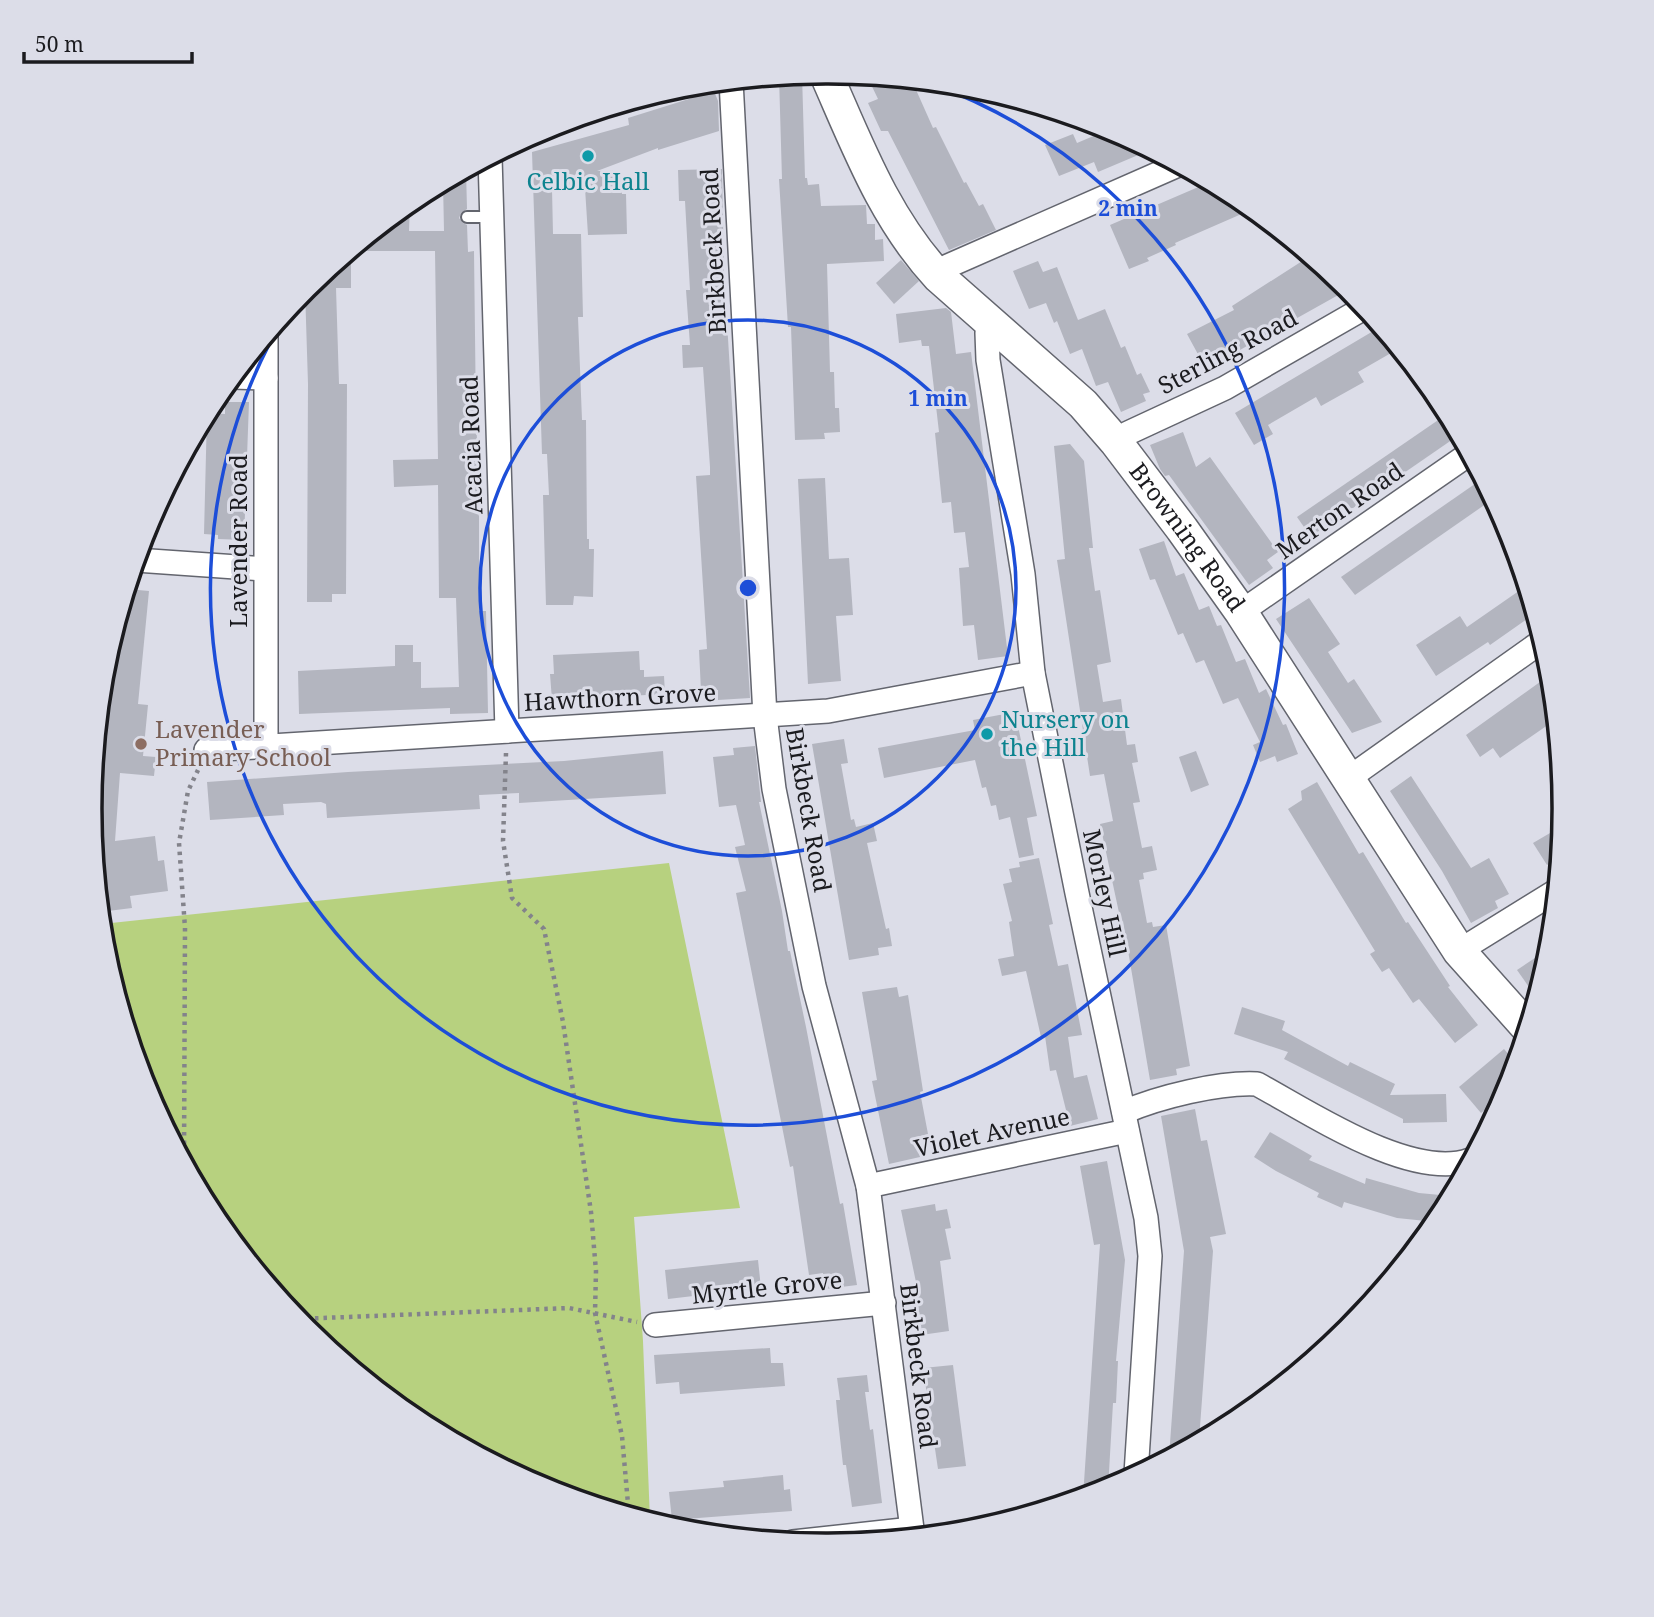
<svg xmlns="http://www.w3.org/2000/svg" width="1654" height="1617" font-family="'Noto Serif',serif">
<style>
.green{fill:#b7d17f}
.building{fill:#b3b5bf}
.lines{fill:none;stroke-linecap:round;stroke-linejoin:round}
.lane-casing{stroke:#63656e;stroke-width:14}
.street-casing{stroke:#63656e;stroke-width:26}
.secondary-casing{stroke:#63656e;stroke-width:35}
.path{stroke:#83838b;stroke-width:4.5;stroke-dasharray:3.5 5;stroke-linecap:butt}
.lane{stroke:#fff;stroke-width:10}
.street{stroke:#fff;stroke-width:23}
.secondary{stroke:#fff;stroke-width:32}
.ring{fill:none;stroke:#1d4ed8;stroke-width:3.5}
.culture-dot{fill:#0f9aa8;stroke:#dcdde8;stroke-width:2.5}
.education-dot{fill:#8d6e63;stroke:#dcdde8;stroke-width:2.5}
.labels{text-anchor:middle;stroke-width:6;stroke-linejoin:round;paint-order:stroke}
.culture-label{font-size:24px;fill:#0d838f;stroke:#dcdde8}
.street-label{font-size:24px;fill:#1b1b1f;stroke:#dcdde8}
.education-label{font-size:24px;fill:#785e54;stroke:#dcdde8;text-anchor:start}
.rim{fill:none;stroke:#1b1b1f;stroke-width:3.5}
.centre{fill:#1d4ed8;stroke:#dcdde8;stroke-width:3.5}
.ring-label{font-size:21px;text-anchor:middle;font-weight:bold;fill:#1d4ed8;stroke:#dcdde8;stroke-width:6;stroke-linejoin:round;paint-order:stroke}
</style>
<rect width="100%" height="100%" fill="#dcdde8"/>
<path class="green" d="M669 863 740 1208 634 1217 643 1341 650 1521 545 1489 417 1421 306 1329 214 1217 146 1090 104 952 102 924Z"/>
<g class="building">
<path d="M802 74 805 178H807L808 185 819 184 821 206 866 205 867 224H875V240L883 239 884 261 827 264 830 372H834L835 408H839L840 432 824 433 825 439 795 440 791 327H788L779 179H782L779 76Z"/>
<path d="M867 76 909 80 913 83 933 128 936 127 964 183 966 182 979 206 983 204 996 230 949 250 888 131H881L868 103 878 99Z"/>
<path d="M712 86 718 101 719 131 658 150V148L597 171 620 170 622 194H626L627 234 588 235 585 188 552 189 553 234H581L583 317H578L582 420H586L587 539H589V549H594L593 597 574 596 573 605H546L543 495H549L547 454H542L532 152 629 125 628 118 692 98 691 94Z"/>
<path d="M1110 129 1150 150 1098 172 1094 162 1059 176 1045 145 1073 134 1077 143Z"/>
<path d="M722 169 724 273 750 698 718 700V690L701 691 699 650 707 649 696 476 710 475V467L703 367 683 368 682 345H690L686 290H690L685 201H679L678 170Z"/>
<path d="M466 170 467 209 461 213 459 218 463 223 467 225 468 252 474 251 476 418 479 483V611H486L488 713 450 714V708L299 714 298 671 395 666V645H413V662H421V688L459 687 456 598H439L438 485 394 487 393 460 438 459 435 251H351V288H336L339 384H347L346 594H332V602H307L308 384 305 289 410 202 409 231H444L443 182Z"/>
<path d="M1210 182 1237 196 1253 209 1175 243 1176 245 1147 258 1149 261 1129 269 1110 225Z"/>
<path d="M1310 256 1349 289 1206 369 1187 334 1234 310 1232 306Z"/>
<path d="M901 260 919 281 894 304 876 283Z"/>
<path d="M1038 261 1043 272 1057 267 1078 320 1105 309 1121 348 1125 346 1137 375 1141 373 1150 392 1143 394 1146 401 1121 412 1108 382 1096 386 1082 349 1070 354 1057 321 1054 323 1046 303 1029 309 1013 271Z"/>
<path d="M946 308 951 312 956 354 971 352 1008 656 978 660 974 625 963 626 959 568 969 567 965 532 954 533 951 502 942 503 935 433 939 432 929 346H922L921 340 899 343 896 314Z"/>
<path d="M1380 327 1398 349 1358 372 1364 382 1321 406 1316 397 1268 425 1273 434 1254 445 1235 413Z"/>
<path d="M225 402H249L244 540 218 539V535L204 534 207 413 225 414Z"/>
<path d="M1447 414 1459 435 1311 537 1297 517Z"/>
<path d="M1183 432 1196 467 1210 457 1278 552 1267 560 1273 568 1249 585 1169 475 1165 476 1160 469 1150 445Z"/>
<path d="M1070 444 1084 461 1093 548H1089L1095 591 1100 590 1111 662 1097 665 1103 702 1121 699 1127 745 1135 744 1138 762 1132 763 1140 802 1133 803 1142 848 1152 846 1157 870 1143 873 1144 879 1139 880 1147 923 1152 922 1153 927 1166 925 1190 1066 1176 1069 1177 1075 1150 1080 1123 921 1121 922 1100 824 1113 821 1104 774 1090 776 1057 560 1065 559 1054 446Z"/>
<path d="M825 478 829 559 849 558 853 615 836 616 841 681 808 684 798 479Z"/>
<path d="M1482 479 1493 499 1355 595 1341 577Z"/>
<path d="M1164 541 1176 576 1184 573 1199 610 1209 606 1217 626 1221 625 1236 662 1245 659 1259 693 1266 689 1283 725 1286 724 1298 754 1277 762 1275 756 1260 762 1253 745 1260 742 1238 698 1223 704 1204 660 1196 663 1183 633 1178 635 1155 579 1150 580 1139 549Z"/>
<path d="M1526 586 1534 614 1490 645 1488 642 1436 676 1416 645 1460 616 1467 627Z"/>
<path d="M127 589 149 591 138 704 148 705 143 756 156 757 154 776 120 773 115 841 155 836 158 861 164 860 168 891 130 896 132 908 100 912 90 808 104 664Z"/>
<path d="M1309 598 1340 644 1328 652 1348 683 1354 679 1382 722 1352 733 1276 619Z"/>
<path d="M639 651 640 670H644V677L664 676 665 694 552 700 550 674H554L553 655Z"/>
<path d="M1551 674 1555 720 1500 758 1493 748 1480 757 1466 735Z"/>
<path d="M1015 712 1037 816 1027 818 1034 855 1019 858 1010 817 999 820 996 805 991 806 986 787 982 788 975 760 884 778 878 748 975 730 973 720Z"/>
<path d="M844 739 848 763 841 764 851 820 854 819 856 827 873 823 877 841 867 843 886 929 889 928 892 946 878 948 879 955 849 960 812 744Z"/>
<path d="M755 746 761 802H759L782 911 788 951H790L806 1027 840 1204 843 1203 857 1285 825 1289 823 1273 809 1275 793 1166 790 1167 736 893 746 891 735 847 745 845 736 805 719 807 713 757 734 755 733 748Z"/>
<path d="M663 751 666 794 519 803V793L479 795 480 809 327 818 326 804 321 802 283 804 284 815 210 820 207 782 348 772 564 761Z"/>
<path d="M1196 751 1209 785 1191 792 1179 757Z"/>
<path d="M1411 776 1471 868 1489 858 1509 894 1495 901 1498 908 1471 923 1442 871 1390 791Z"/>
<path d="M1317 782 1359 854 1363 852 1406 923 1408 922 1450 986 1448 987 1478 1025 1455 1043 1419 999 1413 1003 1389 968 1382 972 1370 954 1375 951 1288 809 1302 800 1301 791Z"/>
<path d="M1562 826 1559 857 1547 865 1533 843Z"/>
<path d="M1039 858 1053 924 1049 925 1058 966 1068 964 1082 1035 1068 1037 1074 1078 1087 1075 1098 1119 1070 1126 1056 1070 1050 1071 1045 1036 1041 1037 1026 971 1002 976 998 959 1014 956 1009 922 1012 921 1003 884 1012 882 1009 869 1020 867 1019 862Z"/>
<path d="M1550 948V953L1536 997 1517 970Z"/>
<path d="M897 987 899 997 908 995 923 1091 920 1092 928 1134 916 1137 920 1157 889 1164 872 1081 877 1080 862 992Z"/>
<path d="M1242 1007 1285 1021 1282 1030 1348 1066 1350 1062 1395 1084 1390 1095 1446 1094 1447 1122 1403 1123V1119L1284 1059 1288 1052 1234 1034Z"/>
<path d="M1504 1049 1516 1063 1508 1091 1481 1113 1459 1087Z"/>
<path d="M1195 1109 1201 1141 1207 1140 1226 1234 1210 1237 1213 1251 1199 1440 1169 1457 1184 1251 1161 1116Z"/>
<path d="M1270 1132 1312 1156 1309 1160 1365 1184 1366 1178 1419 1193 1451 1196 1436 1222 1397 1218 1344 1202 1342 1208 1317 1197 1319 1193 1276 1171 1254 1157Z"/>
<path d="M1107 1161 1125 1260 1116 1361H1118L1116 1403H1113L1108 1489 1083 1497 1100 1244 1094 1245 1080 1166Z"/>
<path d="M935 1204 936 1211 947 1209 951 1228 945 1229 951 1259 940 1261 949 1331 921 1335 915 1288 917 1287 901 1210Z"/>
<path d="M758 1260 761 1288 668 1299 665 1270Z"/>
<path d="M770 1348 771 1363H783L785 1386 680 1394 679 1382 656 1384 654 1355Z"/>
<path d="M953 1365 966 1466 938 1469 923 1368Z"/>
<path d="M867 1375 869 1392H865L870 1430 873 1429 882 1503 852 1507 846 1465H843L837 1411 836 1400H840L837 1378Z"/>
<path d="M783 1475 784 1490 790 1489 792 1511 672 1520 669 1492 724 1487 723 1481Z"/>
</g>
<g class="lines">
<defs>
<path id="lane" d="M467 217H491"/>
<g id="street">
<path d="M731 81 765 716 774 789 814 986 868 1186 913 1537"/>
<path d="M490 157 507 731"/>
<path d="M939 277 948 266 1178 165"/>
<path d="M991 323 987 333 988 360 1023 574 1033 673 1077 893 1146 1218 1150 1256 1136 1474"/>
<path d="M233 377 266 378"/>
<path d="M1116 442 1128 433 1225 388 1364 308"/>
<path d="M136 560 265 569"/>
<path d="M1241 612 1469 454"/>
<path d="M266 745V336"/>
<path d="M206 750 828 711 1033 673"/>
<path d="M1349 778 1542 641"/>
<path d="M1459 951 1556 891"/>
<path d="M1124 1112C1159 1097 1219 1082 1257 1084 1309 1112 1411 1181 1470 1160"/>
<path d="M868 1186 1127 1131"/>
<path d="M655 1325 884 1303"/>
<path d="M793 1542 912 1529"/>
</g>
<g id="secondary">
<path id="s1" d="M825 72C857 144 884 218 939 277L1083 404 1116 442 1182 529 1241 612 1459 951 1527 1027"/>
</g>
</defs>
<use href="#lane" class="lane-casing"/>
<use href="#street" class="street-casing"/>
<use href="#secondary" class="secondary-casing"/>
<g class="path">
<path d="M506 753 503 841 512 898 544 929 563 1022 591 1212 596 1271 595 1313 622 1436 629 1515"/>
<path d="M184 1161 185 928 179 843 188 791 198 770"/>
<path d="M298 1319 569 1308 637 1322"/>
</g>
<use href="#lane" class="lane"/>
<use href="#street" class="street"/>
<use href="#secondary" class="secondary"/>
</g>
<g class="ring">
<circle cx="748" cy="588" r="268"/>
<path d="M927 82A537 537 0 1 1 290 307"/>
</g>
<g class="culture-dot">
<circle cx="588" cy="156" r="7"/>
<circle cx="987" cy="734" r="7"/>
</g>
<circle class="education-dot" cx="141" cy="744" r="7"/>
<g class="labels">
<g class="culture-label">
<text x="588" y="190">Celbic Hall</text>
<text x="1001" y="728" text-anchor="start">Nursery on<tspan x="1001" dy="28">the Hill</tspan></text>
</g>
<g class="street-label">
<text transform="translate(714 251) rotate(-93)" y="8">Birkbeck Road</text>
<text transform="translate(1228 352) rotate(-28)" y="8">Sterling Road</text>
<text transform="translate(472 445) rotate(-92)" y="8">Acacia Road</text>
<text transform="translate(1340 511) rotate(-35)" y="8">Merton Road</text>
<text dy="8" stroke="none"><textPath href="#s1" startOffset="597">Browning Road</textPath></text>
<text transform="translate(239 541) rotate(-90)" y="8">Lavender Road</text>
<text transform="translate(620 698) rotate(-3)" y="8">Hawthorn Grove</text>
<text transform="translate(808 810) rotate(80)" y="8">Birkbeck Road</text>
<text transform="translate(1104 893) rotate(78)" y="8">Morley Hill</text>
<text transform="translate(992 1133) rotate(-12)" y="8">Violet Avenue</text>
<text transform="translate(767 1288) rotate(-6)" y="8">Myrtle Grove</text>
<text transform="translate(918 1366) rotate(83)" y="8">Birkbeck Road</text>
</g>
<g class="education-label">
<text x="155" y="738">Lavender<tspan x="155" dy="28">Primary School</tspan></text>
</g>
</g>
<path d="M0 0H1654V1617H0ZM826 84H828A724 724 0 0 1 1552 808V809A724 724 0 0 1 828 1533H826A724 724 0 0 1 102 809V808A724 724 0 0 1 826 84Z" fill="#dcdde8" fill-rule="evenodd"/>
<path class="rim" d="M826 84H828A724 724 0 0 1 1552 808V809A724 724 0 0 1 828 1533H826A724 724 0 0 1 102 809V808A724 724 0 0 1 826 84Z"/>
<circle cx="748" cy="588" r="10" class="centre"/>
<g class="ring-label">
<text x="1128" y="216">2 min</text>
<text x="938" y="406">1 min</text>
</g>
<path d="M24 52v10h168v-10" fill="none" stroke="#1b1b1f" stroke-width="3.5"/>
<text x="35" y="52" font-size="21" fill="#1b1b1f" stroke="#dcdde8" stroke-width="5" paint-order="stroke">50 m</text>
</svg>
